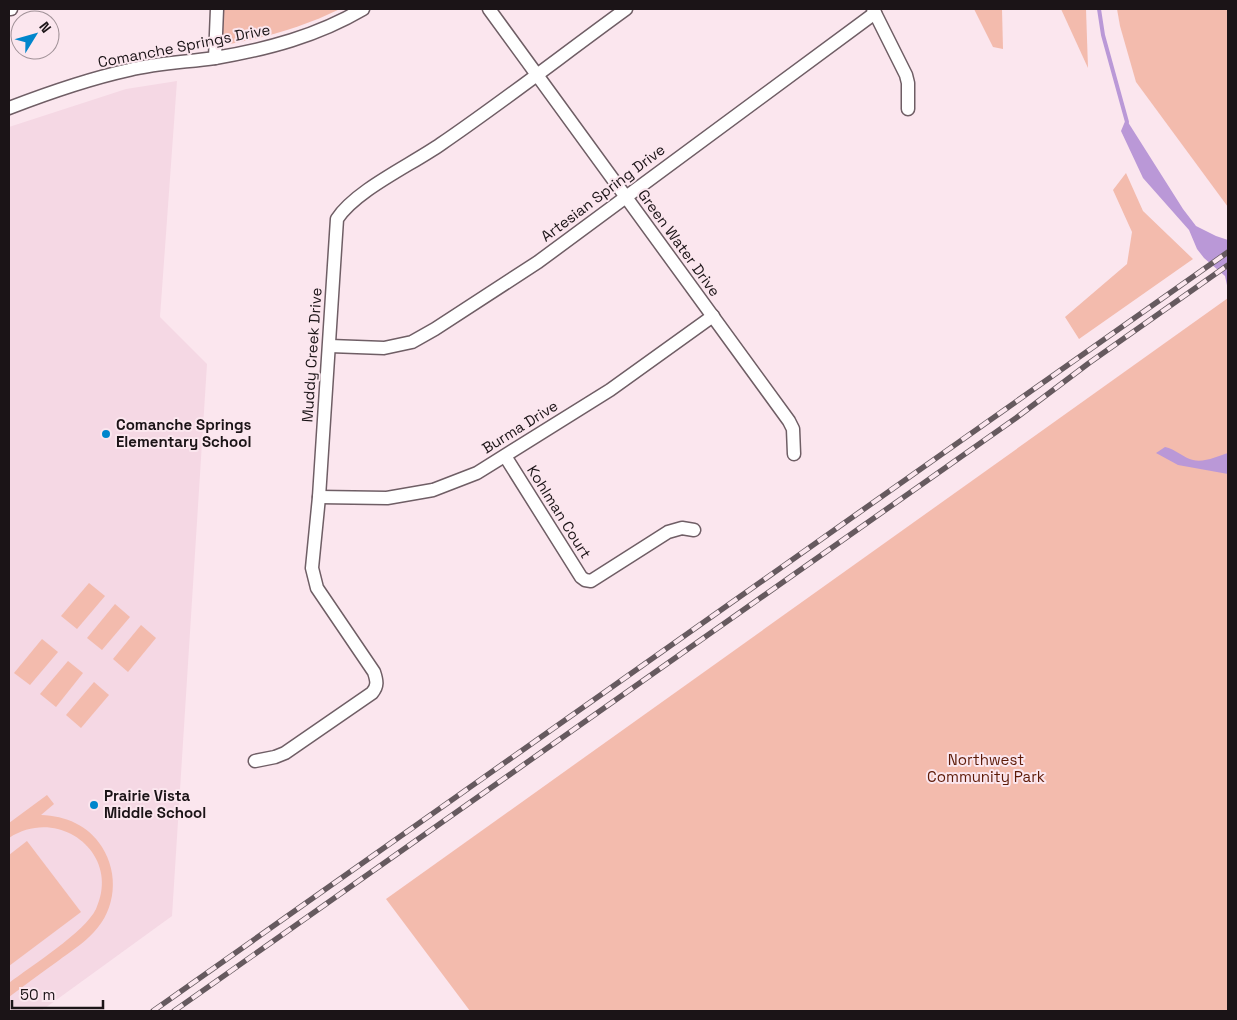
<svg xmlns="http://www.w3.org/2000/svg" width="1237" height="1020" font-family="'Space Grotesk',sans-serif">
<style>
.built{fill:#f5d8e4}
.green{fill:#f3bbad}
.water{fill:#ba98d7}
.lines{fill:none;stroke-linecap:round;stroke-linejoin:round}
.stream{stroke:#ba98d7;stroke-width:4}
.street-casing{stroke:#6f5e65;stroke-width:15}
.street{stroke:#fff;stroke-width:12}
.rail-casing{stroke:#665a5f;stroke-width:5.5}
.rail{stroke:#fbe6ee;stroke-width:4;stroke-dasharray:11;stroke-linecap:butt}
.poi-dot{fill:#0086cc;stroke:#fbe6ee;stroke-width:2}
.labels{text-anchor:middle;stroke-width:4;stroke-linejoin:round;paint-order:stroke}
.street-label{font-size:15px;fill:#1b1417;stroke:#fbe6ee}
.poi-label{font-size:15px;font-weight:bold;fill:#1b1417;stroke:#fbe6ee;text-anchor:start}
.park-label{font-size:15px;fill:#5d1a07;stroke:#fbe6ee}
</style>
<rect width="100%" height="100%" fill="#fbe6ee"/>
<path class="built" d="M177 81 160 317 207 364 172 916 41 1011H9V127L126 89Z"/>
<g class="green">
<path d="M223 9H340C305 26 269 37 230 44L223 37Z"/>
<path d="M974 9H1002L1003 49 993 47Z"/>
<path d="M1061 9H1086L1088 68Z"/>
<path d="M1117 9H1228V207L1136 82 1120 26Z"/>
<path d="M1126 173 1143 211 1193 259 1079 339 1065 317 1127 264 1132 232 1113 190Z"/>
<path d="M1228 298V1011H470L386 899Z"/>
<path d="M89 583 105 596 77 629 61 616Z"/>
<path d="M115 604 130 617 102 650 87 638Z"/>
<path d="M141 625 156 638 128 672 113 659Z"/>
<path d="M42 639 58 652 30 685 14 673Z"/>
<path d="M68 661 83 673 56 707 40 694Z"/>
<path d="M94 682 109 695 81 728 66 715Z"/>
<path d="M47 795 54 804 41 815C66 816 88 825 102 847 119 874 116 909 94 932 84 943 70 952 58 961 41 973 25 985 9 997V983C31 966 85 932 96 909 122 854 59 805 9 838V823Z"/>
<path d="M27 841 81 912 9 966V855Z"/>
</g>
<g class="water">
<path d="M1126 119 1183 209 1196 226 1216 236 1228 240V290L1225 276 1204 258 1197 249 1189 230 1143 178 1121 131Z"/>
<path d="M1165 447C1175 449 1184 458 1193 460 1204 463 1218 456 1228 453V474L1178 465 1156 453Z"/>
</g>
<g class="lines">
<path class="stream" d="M1099 9 1103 35 1127 122"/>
<defs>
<g id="street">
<path d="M9 9H11"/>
<path d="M489 9 789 421 793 429 794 454"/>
<path d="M873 9 906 75 908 83V109"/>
<path d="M215 58 217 9"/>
<path d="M9 108C48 93 88 79 129 70 157 63 187 62 215 58 268 49 317 36 363 9"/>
<path d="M330 346 384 348 412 342 435 329 538 262 875 13"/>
<path d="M505 456 581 577 585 580 591 581 668 532 682 528 694 530"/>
<path d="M319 497 387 498 433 490 477 473 610 390 713 316"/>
<path d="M255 761 275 757 285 753 372 693C378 686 377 681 374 672L317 588 312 568 319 497 337 219C356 190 411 165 441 144 504 101 564 54 626 9"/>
</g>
</defs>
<use href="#street" class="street-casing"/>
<use href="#street" class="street"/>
<defs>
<g id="rail">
<path d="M153 1011 1228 252"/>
<path d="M174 1011 1016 418 1089 363 1228 265"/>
</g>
</defs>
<use href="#rail" class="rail-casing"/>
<use href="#rail" class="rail"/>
</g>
<g class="poi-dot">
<circle cx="106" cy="434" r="5"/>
<circle cx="94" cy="805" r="5"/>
</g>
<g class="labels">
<g class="street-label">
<text transform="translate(184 46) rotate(-11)" y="5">Comanche Springs Drive</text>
<text transform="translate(603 193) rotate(-37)" y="5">Artesian Spring Drive</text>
<text transform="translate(679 243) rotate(54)" y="5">Green Water Drive</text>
<text transform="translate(312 355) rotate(-86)" y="5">Muddy Creek Drive</text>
<text transform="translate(520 427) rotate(-32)" y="5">Burma Drive</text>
<text transform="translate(559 512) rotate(58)" y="5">Kohlman Court</text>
</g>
<g class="poi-label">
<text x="116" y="430">Comanche Springs<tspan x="116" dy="17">Elementary School</tspan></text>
<text x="104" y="801">Prairie Vista<tspan x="104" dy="17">Middle School</tspan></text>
</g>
<g class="park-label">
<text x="986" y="765">Northwest<tspan x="986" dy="17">Community Park</tspan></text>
</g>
</g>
<rect width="1237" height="1020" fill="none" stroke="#1b1417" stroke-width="20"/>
<g transform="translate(35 35) rotate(53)"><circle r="24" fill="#fbe6ee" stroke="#a19298"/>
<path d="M0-4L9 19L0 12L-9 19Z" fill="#0086cc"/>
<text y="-8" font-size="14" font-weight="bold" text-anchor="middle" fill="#1b1417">N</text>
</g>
<path d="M12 1000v8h91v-8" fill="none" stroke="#1b1417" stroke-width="2.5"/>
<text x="20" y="1000" font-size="15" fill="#1b1417" stroke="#fbe6ee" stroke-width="4" paint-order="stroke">50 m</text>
</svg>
